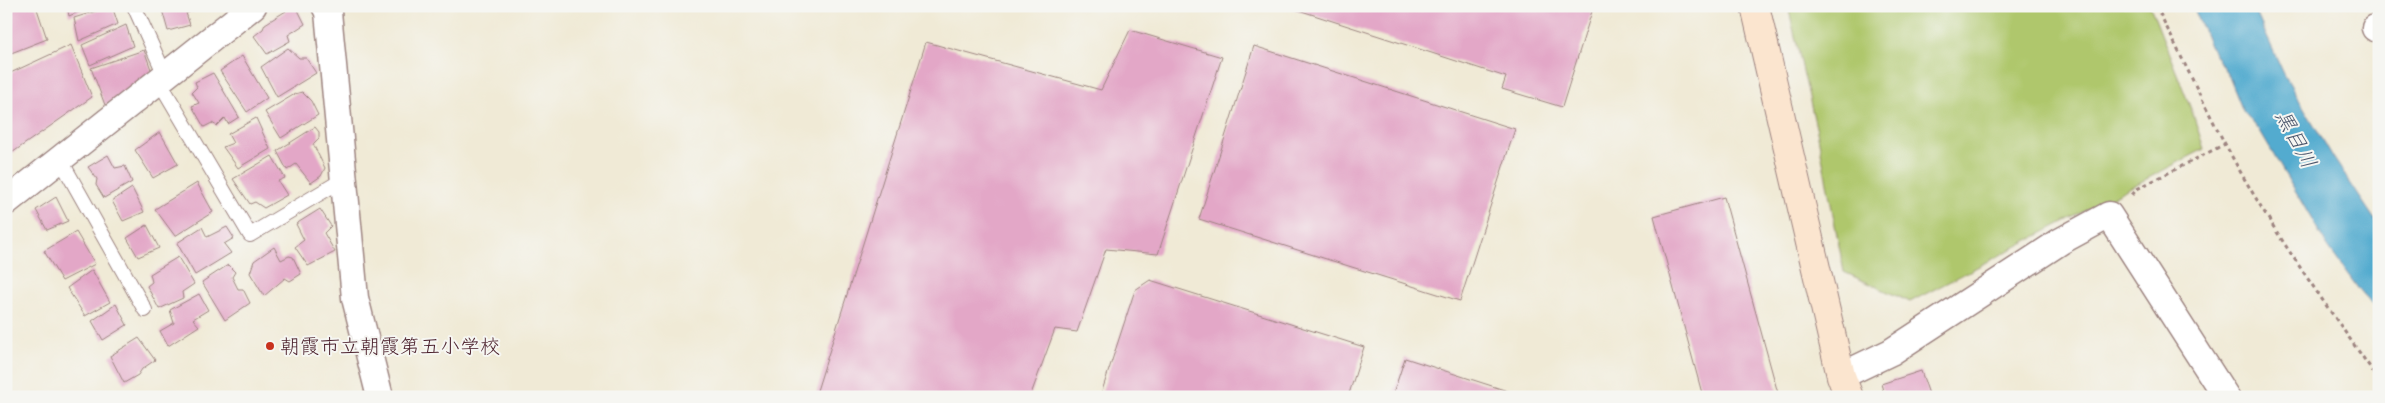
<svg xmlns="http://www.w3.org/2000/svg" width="2385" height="403" font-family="Caveat,'Klee One',sans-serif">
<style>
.pitch{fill:#afc76c;stroke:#7c734c}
.water{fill:#52abcf;stroke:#4e657d}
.building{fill:#e3a7c7}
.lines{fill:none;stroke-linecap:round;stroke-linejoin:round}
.lane-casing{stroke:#9d8480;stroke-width:16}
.street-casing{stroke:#9d8480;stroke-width:29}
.secondary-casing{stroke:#9d8480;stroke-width:30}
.path{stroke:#9d8480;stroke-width:3;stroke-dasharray:4 4;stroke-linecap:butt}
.lane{stroke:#fff;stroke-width:14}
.street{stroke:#fff;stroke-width:26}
.secondary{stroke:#fbe5cf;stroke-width:28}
.poi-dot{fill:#c8321e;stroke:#f6f6f2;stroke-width:2}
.labels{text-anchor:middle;stroke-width:4;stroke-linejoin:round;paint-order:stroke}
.poi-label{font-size:20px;fill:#4a1f2b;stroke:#f6f6f2;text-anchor:start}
.water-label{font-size:21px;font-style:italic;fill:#4d576d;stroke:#f6f6f2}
</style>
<rect width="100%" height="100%" fill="#f6f6f2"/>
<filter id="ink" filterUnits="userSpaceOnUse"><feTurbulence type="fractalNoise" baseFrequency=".02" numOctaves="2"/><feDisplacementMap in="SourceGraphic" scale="10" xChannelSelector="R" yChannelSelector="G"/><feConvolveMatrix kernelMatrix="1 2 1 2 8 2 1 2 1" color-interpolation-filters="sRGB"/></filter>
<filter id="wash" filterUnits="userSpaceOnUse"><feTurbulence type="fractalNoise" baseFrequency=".0096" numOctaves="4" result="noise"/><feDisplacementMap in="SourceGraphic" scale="20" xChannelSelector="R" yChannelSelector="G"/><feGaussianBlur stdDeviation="1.12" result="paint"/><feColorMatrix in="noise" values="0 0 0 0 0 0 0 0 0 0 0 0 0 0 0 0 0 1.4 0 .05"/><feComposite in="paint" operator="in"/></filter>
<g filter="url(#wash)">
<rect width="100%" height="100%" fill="#f0ead6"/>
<path class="pitch" d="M1788 6H2150L2193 114 2204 149 1910 302 1844 272 1818 136Z"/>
<path class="water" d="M2193 6H2253L2284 74 2333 157 2379 226V313L2360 291 2328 247 2259 130 2243 111 2230 79 2210 46Z"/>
<g id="blocks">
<g class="building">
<path d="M6 6H36L47 39 6 55Z"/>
<path d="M67 6H92L69 16Z"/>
<path d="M112 6 118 24 79 41 74 18Z"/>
<path d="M161 6H194L195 10 186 13 190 25 168 31Z"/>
<path d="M284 6H296L305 24 288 35 290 41 267 54 254 36 263 29 265 24 286 11Z"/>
<path d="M1286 6H1588L1593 8 1562 107 1502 89 1506 77Z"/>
<path d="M126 25 133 46 90 65 82 45Z"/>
<path d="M1130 30 1222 57 1158 254 1106 249 1077 332 1055 329 1030 397H815L926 42 1101 90Z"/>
<path d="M71 45 92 97 6 157V75Z"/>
<path d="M1254 46 1515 129 1460 301 1199 219Z"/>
<path d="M288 48 299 58H306L316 73 277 97 261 67Z"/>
<path d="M144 50 152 72 126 95 105 105 91 68Z"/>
<path d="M242 56 267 98 247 112 220 71Z"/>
<path d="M213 73 239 117 228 124 225 118 217 126 212 123 204 127 192 106 199 103 192 92 197 87 195 82Z"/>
<path d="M302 92 311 101 318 115 281 138 265 112 295 94Z"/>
<path d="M256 118 270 149 238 168 223 147 233 143 228 134Z"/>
<path d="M315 127 319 132V138L313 144 325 168 321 176 311 183 296 164 287 170 277 151Z"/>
<path d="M160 132 178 164 153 178 135 150Z"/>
<path d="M108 155 115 168 125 166 132 182 104 198 96 185 97 179 88 167Z"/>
<path d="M272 156 285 178 278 181 287 195 264 208 255 202 250 204 233 179Z"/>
<path d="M197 183 213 212 175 236 155 209Z"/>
<path d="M132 188 144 212 123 221 112 201Z"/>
<path d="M56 197 68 221 47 230 36 210Z"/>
<path d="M1724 197 1779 397H1703L1654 216Z"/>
<path d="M320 209 331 226 324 233 335 252 308 266 295 247 304 240 296 224Z"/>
<path d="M147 225 159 248 138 257 127 238Z"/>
<path d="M202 227 207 237 227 227 234 238 224 244 231 253 195 275 177 243Z"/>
<path d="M76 232 95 264 62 281 44 251Z"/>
<path d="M274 247 281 260 289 256 293 257 301 274 290 281 285 278 264 296 250 273 254 261Z"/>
<path d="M178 257 194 284 182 292 183 298 159 309 147 286 152 282 150 274Z"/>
<path d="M228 265 235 272 232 277 238 289H243L250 303 225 320 202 282Z"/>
<path d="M92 270 110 302 85 316 67 288Z"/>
<path d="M1150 280 1364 347 1348 397H1100L1135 290Z"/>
<path d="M199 294 208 310 193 319 199 326 168 346 160 331 174 323 170 310Z"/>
<path d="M116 304 127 325 103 340 92 321Z"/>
<path d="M139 338 155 360 142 369 138 375 124 383 110 356Z"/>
<path d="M1405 358 1523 396V397H1392Z"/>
<path d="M1921 371 1930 397H1885L1881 384Z"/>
</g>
</g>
</g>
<g filter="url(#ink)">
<use href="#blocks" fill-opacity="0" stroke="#9d8480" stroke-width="1"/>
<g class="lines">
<defs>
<g id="lane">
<path d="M134 6 165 75"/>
<path d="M159 81 250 235 344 179"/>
<path d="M60 159 145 310"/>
</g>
<g id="street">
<path d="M325 6 328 12 355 298 380 397"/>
<path d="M2375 28 2379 27"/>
<path d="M6 202 253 6"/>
<path d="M1841 376 1891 352 2061 241 2109 215 2226 397"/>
</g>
<path id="secondary" d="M1755 6 1841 376 1849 397"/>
</defs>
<use href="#lane" class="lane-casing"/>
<use href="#street" class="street-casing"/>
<use href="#secondary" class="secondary-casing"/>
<g class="path">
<path d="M2156 6C2188 69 2217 134 2254 195 2292 259 2336 319 2379 380"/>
<path d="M2132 195 2137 189 2225 144"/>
</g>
<use href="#lane" class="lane"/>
<use href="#street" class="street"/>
<use href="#secondary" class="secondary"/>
</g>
</g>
<circle class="poi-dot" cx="270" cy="346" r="5"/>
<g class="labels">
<g class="poi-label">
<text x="280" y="353">朝霞市立朝霞第五小学校</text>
</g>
<g class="water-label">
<text transform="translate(2296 139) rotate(62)" y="7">黒目川</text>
</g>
</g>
<rect width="2385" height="403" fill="none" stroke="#f6f6f2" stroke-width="25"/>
</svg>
